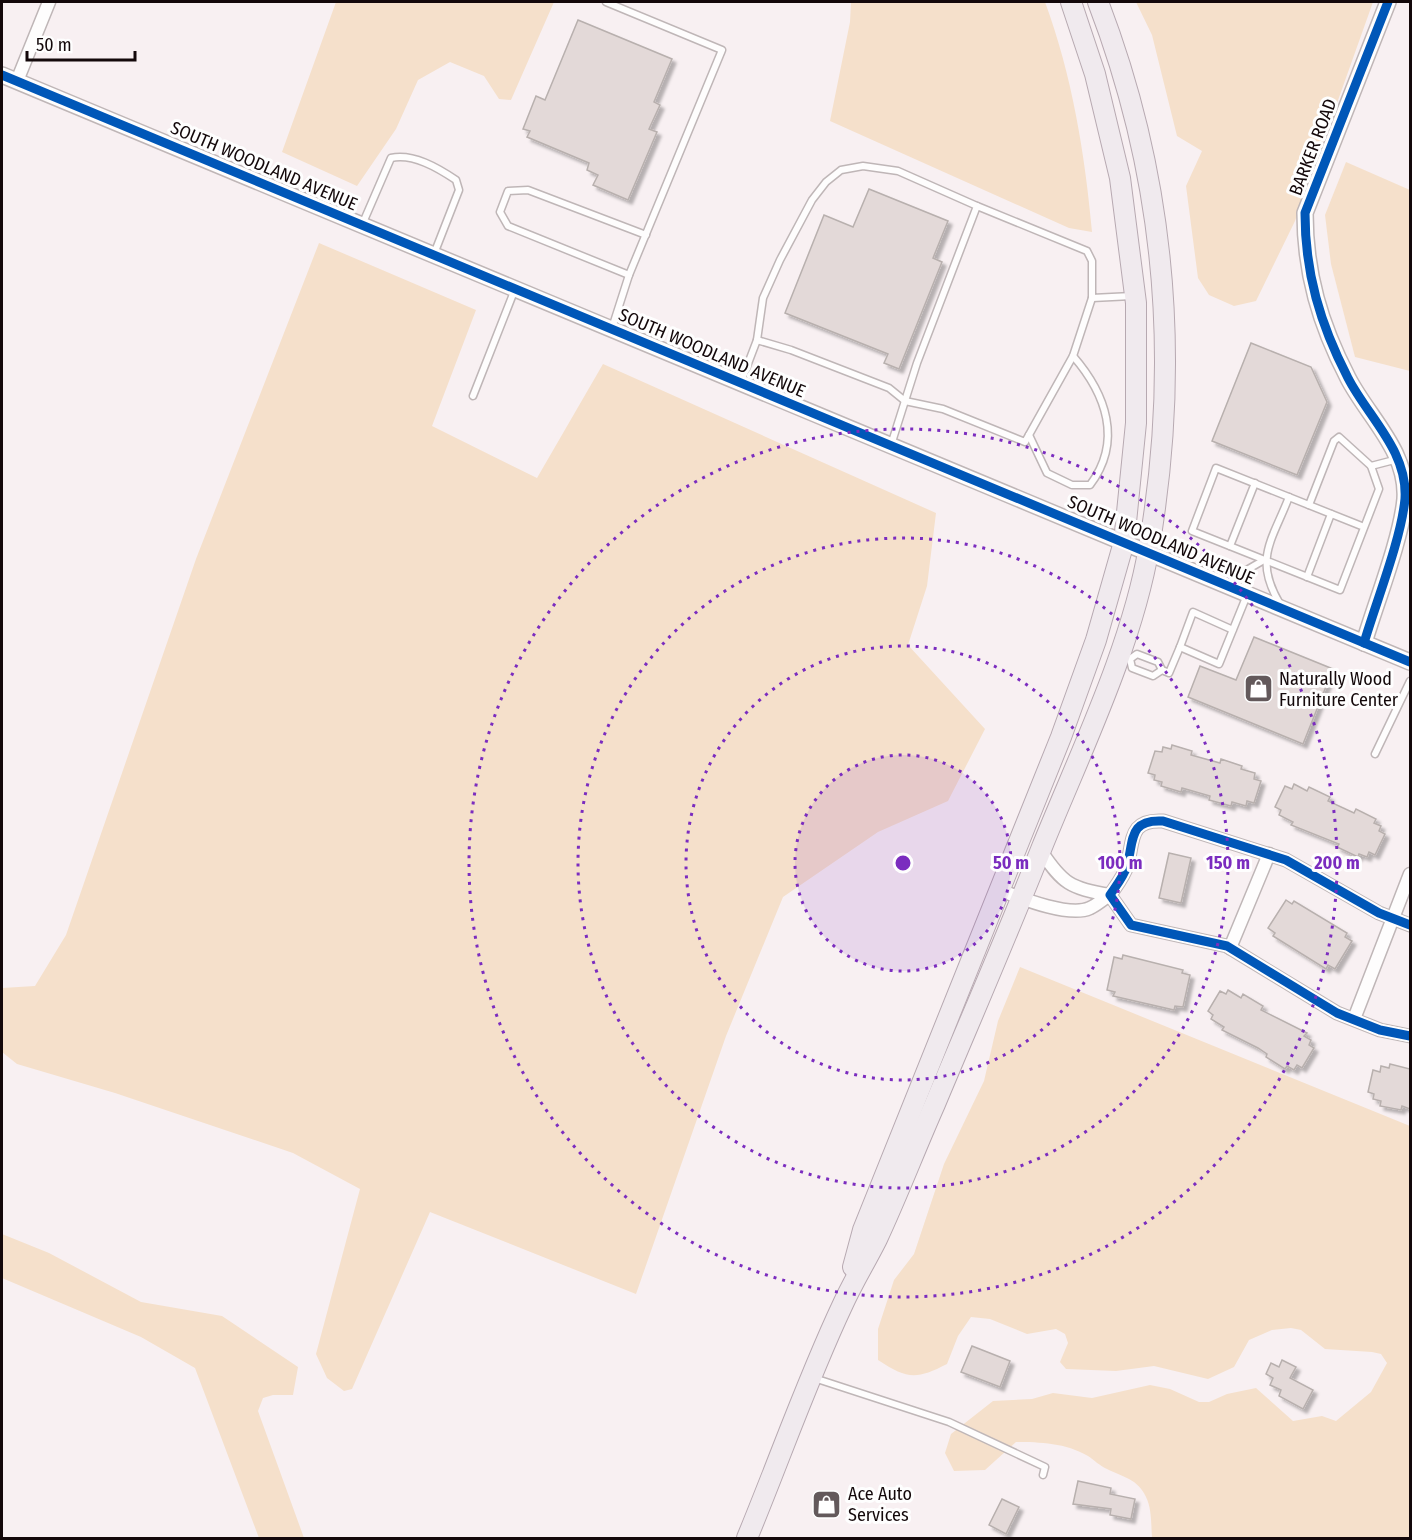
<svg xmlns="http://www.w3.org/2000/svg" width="1412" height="1540" font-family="'Fira Sans Condensed',sans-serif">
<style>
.green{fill:#f5e0cb}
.building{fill:#e3d9d8;stroke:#b8b0ae;stroke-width:1.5;filter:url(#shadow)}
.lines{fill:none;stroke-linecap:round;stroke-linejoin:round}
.service-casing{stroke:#bfb6b7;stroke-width:9}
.minor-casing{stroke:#bfb6b7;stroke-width:15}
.tertiary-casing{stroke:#bfb6b7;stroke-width:18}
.primary-casing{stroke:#b7a9b1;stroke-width:22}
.service{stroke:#fefdfd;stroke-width:6}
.minor{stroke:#fefdfd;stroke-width:12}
.tertiary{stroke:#fefdfd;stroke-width:15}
.primary{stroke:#f0eaee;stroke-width:20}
.cycleway-casing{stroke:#fefefe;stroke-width:13}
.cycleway{stroke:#0057b8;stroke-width:9}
.ring{fill:none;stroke:#7b2cbf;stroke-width:3;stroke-dasharray:3 6}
.labels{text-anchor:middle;stroke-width:6;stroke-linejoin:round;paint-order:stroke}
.street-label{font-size:18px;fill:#13080a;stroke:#fefefe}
.poi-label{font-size:18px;fill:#13080a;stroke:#fefefe;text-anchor:start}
.centre{fill:#7b2cbf;stroke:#fefefe;stroke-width:3}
.ring-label{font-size:18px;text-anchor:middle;font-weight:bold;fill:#7b2cbf;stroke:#fefefe;stroke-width:6;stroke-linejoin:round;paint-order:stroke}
</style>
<defs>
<filter id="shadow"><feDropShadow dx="4" dy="4" stdDeviation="1.5" flood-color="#0004"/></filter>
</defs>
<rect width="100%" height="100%" fill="#f8f0f2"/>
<g class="green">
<path d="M336 2H554L511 100 499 99 484 76 450 62 418 80 396 129 357 186 282 152Z"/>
<path d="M851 2H1045C1072 75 1085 154 1092 232L1069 228 830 121 850 22Z"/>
<path d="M1136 2H1373L1295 221 1256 301 1234 306 1209 295 1198 278 1186 186 1202 151 1177 136 1152 35Z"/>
<path d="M1346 162 1410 190V371L1355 357 1331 264 1325 215Z"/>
<path d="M319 243 476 310 432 426 537 478 603 364 936 513 927 586 908 645 985 729 948 801 878 832 783 897 726 1036 636 1294 430 1212 352 1389 344 1391 327 1378 316 1354 360 1189 293 1153 115 1093 17 1064 2 1052V988L35 986 66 935 196 559Z"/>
<path d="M1020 967 1410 1126V1538H1152C1151 1525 1152 1509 1146 1497 1138 1479 1123 1477 1107 1469 1100 1466 1094 1460 1088 1456 1066 1443 1040 1442 1016 1442L985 1470 954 1471 945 1453 951 1434 993 1401 1032 1399 1053 1393 1092 1398 1150 1385 1170 1389 1199 1402H1209L1227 1394 1256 1388 1293 1421 1322 1416 1336 1421 1371 1392 1387 1363 1381 1354 1372 1352 1325 1349 1301 1330 1291 1328 1272 1330 1249 1340 1234 1367 1208 1379 1154 1366 1116 1371 1066 1369 1060 1362 1068 1343 1065 1334 1056 1329 1027 1334 990 1319 971 1317 958 1336 947 1364C916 1380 907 1379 878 1360V1329L894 1280 914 1254 944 1164 984 1081 998 1021Z"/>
<path d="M2 1234 49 1253 141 1302 222 1316 298 1367 293 1395H273L263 1398 258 1411 304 1538H259L195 1368 141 1337 2 1278Z"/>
</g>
<g class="building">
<path d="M578 20 672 59 654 102 660 105 649 129 657 132 628 200 593 185 598 175 587 170 589 163 527 137 530 131 523 129 536 96 545 100Z"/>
<path d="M869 189 948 221 933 258 942 262 899 369 884 363 888 354 785 313 824 215 853 227Z"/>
<path d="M1251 343 1311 367 1327 402 1297 475 1212 441Z"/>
<path d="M1254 637 1333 669 1303 744 1188 697 1200 666 1236 680Z"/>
<path d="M1172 745 1192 751 1191 755 1220 763 1221 759 1242 766 1241 769 1255 773 1254 779 1261 781 1254 803 1247 801 1246 806 1232 802 1231 806 1209 800 1210 796 1182 788 1181 792 1161 786 1162 782 1154 780 1155 775 1148 773 1155 751 1162 752 1163 747 1171 749Z"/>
<path d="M1294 784 1307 791 1309 787 1330 797 1328 801 1354 813 1356 809 1376 819 1374 823 1381 826 1379 831 1385 834 1375 855 1369 852 1367 857 1359 854 1358 857 1337 847 1339 844 1291 825 1293 822 1279 815 1281 810 1275 807 1285 786 1292 789Z"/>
<path d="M1169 853 1191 858 1181 903 1159 898Z"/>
<path d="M1286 900 1292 904 1294 901 1347 933 1345 937 1352 941 1335 969 1328 965 1326 969 1273 936 1275 933 1268 928Z"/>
<path d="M1123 955 1183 970 1182 973 1190 975 1183 1007 1175 1006 1174 1010 1113 996 1115 992 1107 990 1114 957 1122 959Z"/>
<path d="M1228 990 1241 998 1243 994 1263 1006 1261 1010 1307 1033 1304 1036 1311 1040 1309 1045 1314 1048 1302 1068 1297 1065 1294 1070 1287 1066 1285 1069 1266 1057 1267 1054 1258 1048 1222 1030 1224 1027 1211 1019 1213 1015 1208 1011 1220 991 1226 994Z"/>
<path d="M1390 1064 1410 1069V1109L1402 1106 1401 1110 1380 1106 1381 1101 1373 1099 1374 1094 1368 1092 1373 1070 1380 1072 1381 1066 1389 1068Z"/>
<path d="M972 1346 1010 1361 1000 1387 961 1372Z"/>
<path d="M1282 1360 1296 1367 1290 1378 1313 1390 1303 1409 1279 1396 1281 1390 1270 1385 1273 1378 1266 1374 1271 1363 1279 1367Z"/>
<path d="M1078 1481 1111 1488 1110 1494 1135 1499 1131 1519 1110 1515 1111 1509 1073 1504Z"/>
<path d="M1002 1499 1019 1507 1006 1534 989 1525Z"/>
</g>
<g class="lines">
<defs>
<g id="service">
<path d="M606 2 722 50 629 275 612 328"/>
<path d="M362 225 391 158C413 153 438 168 456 180L459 190 434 254"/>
<path d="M629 275 508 226 500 212 508 191 528 190 646 235"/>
<path d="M757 340 791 350 889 388 905 401 943 409 1025 442 1073 356 1092 298"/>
<path d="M741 382 757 340 763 298 780 260 812 200 826 182 841 170 863 166 898 171 977 206"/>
<path d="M473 396 515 289"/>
<path d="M1029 435 1047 473 1072 485H1090C1123 441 1106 394 1073 356"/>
<path d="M891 445 917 363 977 206 1087 251 1092 261V298L1132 296"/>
<path d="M1309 505 1334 441 1339 437 1371 466 1398 459"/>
<path d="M1364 527 1216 468 1192 531 1340 590 1379 489 1371 466"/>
<path d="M1230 546 1255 483"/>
<path d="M1307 577 1331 514"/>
<path d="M1226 582 1264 560"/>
<path d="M1280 604C1253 559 1272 541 1289 497"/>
<path d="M1233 630 1193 612 1180 647 1219 664 1247 595"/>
<path d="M1162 670 1158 662 1137 654 1130 659 1132 668 1153 676 1162 670 1169 673 1180 647"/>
<path d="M1375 754 1410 681"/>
<path d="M814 1378 949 1422 1045 1467 1043 1475"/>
</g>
<g id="minor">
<path d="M17 81 49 2"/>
<path d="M1041 851C1062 883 1071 889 1110 895"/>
<path d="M997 889C1018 897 1069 918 1090 908 1097 905 1103 899 1110 895"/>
<path d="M1410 925 1379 913 1286 860 1163 821C1128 819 1134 841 1127 866 1124 876 1116 886 1110 895L1131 925 1227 946 1337 1013 1380 1030 1410 1036"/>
<path d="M1230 948 1269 854"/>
<path d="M1354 1019 1410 874"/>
</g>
<g id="tertiary">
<path d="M2 75 1410 662"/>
<path d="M1364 643C1376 602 1401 540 1405 499 1408 451 1368 417 1348 378 1320 324 1305 273 1305 213L1388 2"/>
</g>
<g id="primary">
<path d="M853 1267 863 1230 1061 737 1096 640 1124 542 1136 423V303L1120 178 1095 74 1071 2"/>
<path d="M747 1538C779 1461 807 1380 843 1304 853 1282 866 1261 877 1239 898 1194 915 1149 935 1104 971 1018 1008 933 1042 847 1080 753 1132 647 1149 547 1181 360 1166 179 1098 2"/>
</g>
</defs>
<use href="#service" class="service-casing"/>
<use href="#minor" class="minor-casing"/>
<use href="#tertiary" class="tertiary-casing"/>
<use href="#primary" class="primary-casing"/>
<use href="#service" class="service"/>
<use href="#minor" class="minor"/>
<use href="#tertiary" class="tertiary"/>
<use href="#primary" class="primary"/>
<defs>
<g id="cycleway">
<path d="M2 75 1410 662"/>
<path d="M1364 643C1376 602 1401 540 1405 499 1408 451 1368 417 1348 378 1320 324 1305 273 1305 213L1388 2"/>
<path d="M1410 925 1379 913 1286 860 1163 821C1128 819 1134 841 1127 866 1124 876 1116 886 1110 895L1131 925 1227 946 1337 1013 1380 1030 1410 1036"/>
</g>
</defs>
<use href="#cycleway" class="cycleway-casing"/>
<use href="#cycleway" class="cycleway"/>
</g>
<circle cx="903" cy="863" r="108" fill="#7b2cbf" fill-opacity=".12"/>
<g class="ring">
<circle cx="903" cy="863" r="108"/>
<circle cx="903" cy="863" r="217"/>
<circle cx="903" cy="863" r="325"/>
<circle cx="903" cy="863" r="434"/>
</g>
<defs>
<symbol id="shop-square" viewBox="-11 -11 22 22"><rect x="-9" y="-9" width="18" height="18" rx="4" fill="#63595b" stroke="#fefefe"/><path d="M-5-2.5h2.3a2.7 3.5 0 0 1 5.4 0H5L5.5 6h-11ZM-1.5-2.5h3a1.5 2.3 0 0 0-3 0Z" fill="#fff"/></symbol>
</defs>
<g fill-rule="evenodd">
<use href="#shop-square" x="1242" y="672" width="33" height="33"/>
<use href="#shop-square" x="810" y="1488" width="33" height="33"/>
</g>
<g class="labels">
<g class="street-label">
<text transform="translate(1313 147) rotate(-69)" y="6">BARKER ROAD</text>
<text transform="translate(264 166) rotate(23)" y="6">SOUTH WOODLAND AVENUE</text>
<text transform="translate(712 353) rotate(23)" y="6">SOUTH WOODLAND AVENUE</text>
<text transform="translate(1161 540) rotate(23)" y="6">SOUTH WOODLAND AVENUE</text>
</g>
<g class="poi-label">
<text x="1279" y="685">Naturally Wood<tspan x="1279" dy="21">Furniture Center</tspan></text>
<text x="848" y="1500">Ace Auto<tspan x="848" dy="21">Services</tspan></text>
</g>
</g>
<circle cx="903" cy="863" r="9" class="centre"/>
<g class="ring-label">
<text x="1011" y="869">50 m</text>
<text x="1120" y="869">100 m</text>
<text x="1228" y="869">150 m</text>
<text x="1337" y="869">200 m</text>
</g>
<rect width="1412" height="1540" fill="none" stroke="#13080a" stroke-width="6"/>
<path d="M27 51v9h108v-9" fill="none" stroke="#13080a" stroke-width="3"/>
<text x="36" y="51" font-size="18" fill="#13080a" stroke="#fefefe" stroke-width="4.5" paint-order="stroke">50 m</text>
</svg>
